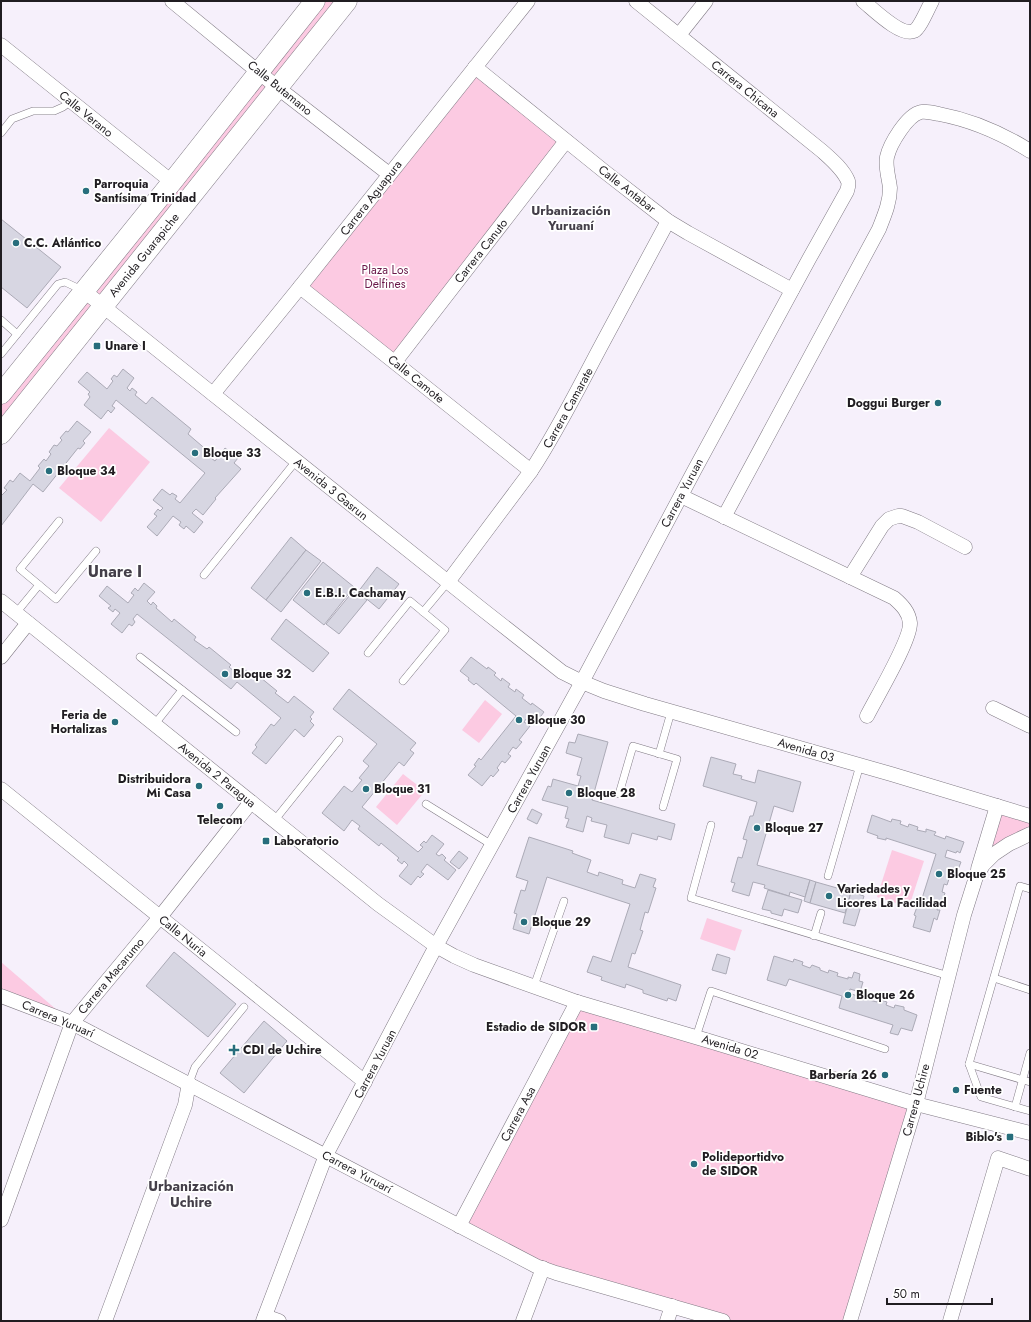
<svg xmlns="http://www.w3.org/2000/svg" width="1031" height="1322" font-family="Jost,sans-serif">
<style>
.green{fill:#fccae2}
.building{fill:#d7d6e2;stroke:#abaab6}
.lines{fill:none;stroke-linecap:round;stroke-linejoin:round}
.lane-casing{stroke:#807a84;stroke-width:8}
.street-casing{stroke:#807a84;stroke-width:15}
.secondary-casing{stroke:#807a84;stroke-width:21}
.lane{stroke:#fff;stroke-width:7}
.street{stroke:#fff;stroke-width:14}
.secondary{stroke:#fff;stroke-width:20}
.poi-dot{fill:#276e7c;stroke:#fff;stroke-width:1.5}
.labels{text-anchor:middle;stroke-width:3.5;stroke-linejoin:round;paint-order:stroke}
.street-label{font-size:12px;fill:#201d21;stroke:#fff}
.poi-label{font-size:12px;font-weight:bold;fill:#201d21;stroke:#fff;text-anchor:start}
.park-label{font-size:12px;fill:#6b194a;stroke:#fff}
.neighbourhood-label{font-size:13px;font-weight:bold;fill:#443f49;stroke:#fff}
.quarter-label{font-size:14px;font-weight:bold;fill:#443f49;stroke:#fff}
.district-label{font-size:16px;font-weight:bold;fill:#443f49;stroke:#fff}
</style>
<rect width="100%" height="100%" fill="#f6f0fb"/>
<g class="green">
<path d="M315 1H347L1 434V394Z"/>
<path d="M475 67 566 141 395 362 300 287Z"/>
<path d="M109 428 150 462 101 522 59 488Z"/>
<path d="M485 700 502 714 479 743 462 730Z"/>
<path d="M403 774 425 791 397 825 376 807Z"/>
<path d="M997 806 1030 816V834L983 865Z"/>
<path d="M892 850 924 861 909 907 877 897Z"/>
<path d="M707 918 742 930 735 951 700 939Z"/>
<path d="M1 962 72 1023 1 996Z"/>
<path d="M577 1002 915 1102 850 1321H723L592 1283 459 1226Z"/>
</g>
<g class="building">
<path d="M1 219 61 267 27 308 1 287Z"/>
<path d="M123 369 134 378 127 388 130 391 132 388 137 392 135 395 146 404 152 397 191 429 188 434 209 452 207 455 215 461 225 448 238 458 234 463 241 469 215 498 216 499 203 515 196 509 192 513 203 522 194 533 186 526 184 529 179 525 181 522 173 516 157 536 147 527 157 516 154 514 158 509 160 511 163 508 153 500 162 489 170 495 172 493 177 496 175 499 180 503 205 473 116 400 112 406 115 408 111 413 108 410 101 419 84 405 90 397 88 394 90 392 78 382 87 372 107 389 113 381 111 379 114 375 117 377Z"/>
<path d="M77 421 91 432 83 441 85 443 80 449 78 448 43 492 33 484 1 526V496L7 490 4 488 10 480 13 482 20 473 30 481 40 468 38 466 44 459 46 461 51 454 49 452 54 445 57 446 62 440 60 438 66 431 68 432Z"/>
<path d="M291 537 306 550 266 600 251 588Z"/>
<path d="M306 550 321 561 281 612 266 600Z"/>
<path d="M323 562 354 587 324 625 293 600Z"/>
<path d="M377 567 399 584 379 609 358 592Z"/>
<path d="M144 583 155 592 147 601 151 605 153 602 157 606 156 608 172 622 174 619 196 637 194 640 207 649 209 647 231 665 229 667 241 677 246 670 253 676 255 673 277 691 275 693 288 703 294 696 314 712 310 717 312 719 310 721 314 725 304 737 295 729 266 764 252 753 257 747 255 745 271 724 274 726 281 718 237 682 231 689 137 614 133 619 135 622 132 626 129 624 122 633 111 624 120 613 115 609 113 612 108 608 111 606 99 596 107 586 128 603 134 595 131 593 135 588 138 591Z"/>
<path d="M354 590 367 600 339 634 326 624Z"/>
<path d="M286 619 329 653 313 672 271 639Z"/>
<path d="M471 657 487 669 488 667 496 673 494 675 501 681 502 678 510 684 508 687 515 692 516 689 524 695 522 698 531 705 532 703 544 712 534 725 526 719 524 722 530 726 519 740 522 742 516 749 513 747 508 754 511 756 505 763 502 761 497 768 499 770 493 777 491 775 482 786 468 775 476 766 474 765 479 758 481 760 516 716 476 683 474 685 468 680 469 678 460 671Z"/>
<path d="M349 689 416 743 410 750 414 753 404 766 399 762 362 807 418 852 423 847 420 845 424 841 426 843 432 835 444 844 436 854 439 856 442 854 446 858 444 860 456 870 448 880 427 864 421 872 424 874 420 878 418 876 411 885 399 876 408 865 404 861 402 864 397 860 399 858 381 843 379 846 358 829 360 826 352 820 344 831 322 813 344 786 352 792 362 780 359 778 369 766 363 761 377 744 333 709Z"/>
<path d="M578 734 608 742 592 800 675 824 671 840 658 836 657 840 632 833 629 844 604 837 607 825 591 821 592 818 587 816 583 832 566 827 569 819 565 818 568 807 542 800 548 786 551 787 553 779 578 786 581 776 577 775 582 758 566 753 569 742 575 743Z"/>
<path d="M711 757 736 764 733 774 742 776 741 779 755 783 758 770 801 782 793 812 774 806 757 865 810 880 805 897 790 892 789 896 764 888 765 885 753 882 749 896 732 891 735 883 731 882 738 857 742 858 747 840 743 839 750 816H753L757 802 703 786Z"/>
<path d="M532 809 542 814 537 824 527 819Z"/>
<path d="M872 815 891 822 892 819 901 821 900 824 908 827 909 824 918 827 917 830 926 832V829L936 832 934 835 945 839 946 836 964 842 960 853 957 851 956 853 947 850 945 857 961 862 956 875 948 872 947 875 950 876 947 885 944 884 942 892 945 893 942 902 939 901 937 910H940L937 920 934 918 930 932 913 927 916 916 914 915 917 907 919 908 936 854 886 838V840L877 838 878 836 867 832Z"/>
<path d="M529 837 573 851 572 853 591 860 587 872 598 876 599 872 623 880 622 884 635 888 640 874 656 879 653 887 656 888 648 913 645 912 640 930 643 931 635 954 632 953 628 967 681 985 676 1001 668 998 667 1001 643 993V990L626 984 625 988 601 980 602 977 587 972 593 956 611 962 630 904 547 877 529 934 513 929 517 914 514 913 521 890 525 891 528 881 516 877Z"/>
<path d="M459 851 468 858 459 869 450 862Z"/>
<path d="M810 880 816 882 810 903 804 901Z"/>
<path d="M816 882 851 892 845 913 810 903Z"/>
<path d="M768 890 802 900 798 913 784 909 782 916 771 913V911L762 909Z"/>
<path d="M851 892 864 896 855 926 843 923Z"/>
<path d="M174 952 236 1004 208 1037 146 986Z"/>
<path d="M717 954 730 958 726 974 712 970Z"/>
<path d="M774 956 793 962 794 959 803 962 802 965 810 968 812 965 820 968V970L828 973 829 970 838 973 837 976 848 979V977L852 978 854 972 860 974 859 981 863 982 860 992 850 989 849 993 860 997 861 994 870 997 869 1000 877 1002 878 999 887 1002 886 1005 894 1008 895 1005 904 1007V1010L917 1015 912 1031 901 1028 898 1035 890 1033 893 1025 839 1008 842 996 789 979 786 986 767 980Z"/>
<path d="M264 1021 287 1041 244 1093 220 1073Z"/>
</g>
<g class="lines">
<defs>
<g id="lane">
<path d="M1 133 12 119 33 111H54L63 107 71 101"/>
<path d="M1 320 17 334"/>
<path d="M1 354 58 284 65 282 82 290"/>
<path d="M59 521 20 569 56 599 96 551"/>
<path d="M204 575 296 461"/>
<path d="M423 612 448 582"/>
<path d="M16 613 39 585"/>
<path d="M368 653 410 601 445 630 403 681"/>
<path d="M140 657 236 732"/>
<path d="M154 725 182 690"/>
<path d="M659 754 671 712"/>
<path d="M619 794 633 746 677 759 663 807"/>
<path d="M426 804 492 845"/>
<path d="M274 821 339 740"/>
<path d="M711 825 691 898 949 976"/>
<path d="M828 876 860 765"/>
<path d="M1030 889 1020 886 969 1064 981 1097 1030 1111"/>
<path d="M814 936 821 913"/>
<path d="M994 978 1030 990"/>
<path d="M534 986 564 901"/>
<path d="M696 1037 711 991 885 1049"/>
<path d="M969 1064 1030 1082"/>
<path d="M189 1083 195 1067 244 1007"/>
<path d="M1015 1107 1030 1053"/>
</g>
<g id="street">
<path d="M172 1 278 88 389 174"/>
<path d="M863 1C873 9 901 37 914 31 920 28 928 8 932 1"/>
<path d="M679 35 706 1"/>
<path d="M1 45 172 182"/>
<path d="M475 67 605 172 668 221 688 233 792 290"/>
<path d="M300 287 531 471"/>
<path d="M84 291 483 610 562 672 582 682 604 691 645 704 891 774 1030 816"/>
<path d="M395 362 566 141"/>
<path d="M213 394 300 287 528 1"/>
<path d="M681 496 894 598C902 605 909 612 910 623 911 640 876 698 867 716"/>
<path d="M724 517 879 229C884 216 890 203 890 188 889 178 885 167 887 157 890 144 907 115 921 112 926 111 934 113 939 114 971 120 1003 134 1030 151"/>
<path d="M850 577 882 526 889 519 898 516H902L918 522 965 547"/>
<path d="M448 582 531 471C558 430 579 387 602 344 624 303 646 262 668 221"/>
<path d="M1 601 378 904 436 946 454 956 474 965 577 1002 709 1041 916 1104 1030 1133"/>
<path d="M1 657 28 623"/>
<path d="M993 708 1030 726"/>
<path d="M1 789 365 1082"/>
<path d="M978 869 997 806"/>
<path d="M1 996 72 1023 536 1266 556 1273 723 1321"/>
<path d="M1 1220 72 1023 160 917 251 802"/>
<path d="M459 1226 577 1002"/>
<path d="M265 1316 279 1321"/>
<path d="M105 1321 185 1105 189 1083"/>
<path d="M263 1321 326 1155 436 946 582 682 694 471 809 259 847 191C848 188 849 184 848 181 843 169 831 159 822 151L636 1"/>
<path d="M523 1321 543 1268"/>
<path d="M667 1321 672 1306"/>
<path d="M850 1321 916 1104 964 915 976 877 983 865 994 854 1009 844 1030 834"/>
<path d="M950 1321 998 1158 1030 1169"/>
</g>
<g id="secondary">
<path d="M1 394 172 182 315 1"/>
<path d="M1 434 347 1"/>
</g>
</defs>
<use href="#lane" class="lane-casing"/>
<use href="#street" class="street-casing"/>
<use href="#secondary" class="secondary-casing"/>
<use href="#lane" class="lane"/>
<use href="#street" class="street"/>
<use href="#secondary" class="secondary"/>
</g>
<g class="poi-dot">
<circle cx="86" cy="191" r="4"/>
<circle cx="16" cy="243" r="4"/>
<rect x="93" y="342" width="8" height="8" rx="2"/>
<circle cx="938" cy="403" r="4"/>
<circle cx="195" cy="453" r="4"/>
<circle cx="49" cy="471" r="4"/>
<circle cx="307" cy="593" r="4"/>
<circle cx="225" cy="674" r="4"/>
<circle cx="519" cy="720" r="4"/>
<circle cx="115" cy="722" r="4"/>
<circle cx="199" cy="786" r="4"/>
<circle cx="366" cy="789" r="4"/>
<circle cx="569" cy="793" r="4"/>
<circle cx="220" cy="806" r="4"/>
<circle cx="757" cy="828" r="4"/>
<rect x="262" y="837" width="8" height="8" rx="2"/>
<circle cx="939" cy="874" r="4"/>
<circle cx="829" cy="896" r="4"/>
<circle cx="524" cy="922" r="4"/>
<circle cx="848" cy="995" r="4"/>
<rect x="590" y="1023" width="8" height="8" rx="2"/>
<path d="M232 1044h4v4h4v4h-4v4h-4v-4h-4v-4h4z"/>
<circle cx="885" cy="1075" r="4"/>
<circle cx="956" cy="1090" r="4"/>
<rect x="1006" y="1133" width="8" height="8" rx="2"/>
<circle cx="694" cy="1164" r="4"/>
</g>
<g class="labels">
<g class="street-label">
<text transform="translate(280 88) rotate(39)" y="4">Calle Butamano</text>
<text transform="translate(745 89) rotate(39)" y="4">Carrera Chicana</text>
<text transform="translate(86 114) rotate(39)" y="4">Calle Verano</text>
<text transform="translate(627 189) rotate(38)" y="4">Calle Antabar</text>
<text transform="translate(371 198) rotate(-52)" y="4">Carrera Aguapura</text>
<text transform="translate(481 251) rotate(-52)" y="4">Carrera Canuto</text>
<text transform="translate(144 255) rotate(-51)" y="4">Avenida Guarapiche</text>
<text transform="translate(416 379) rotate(39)" y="4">Calle Camote</text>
<text transform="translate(568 408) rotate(-61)" y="4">Carrera Camarate</text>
<text transform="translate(331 489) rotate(39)" y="4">Avenida 3 Gasrun</text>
<text transform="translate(682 493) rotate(-62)" y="4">Carrera Yuruan</text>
<text transform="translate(806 750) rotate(16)" y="4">Avenida 03</text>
<text transform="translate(217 775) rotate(39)" y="4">Avenida 2 Paragua</text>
<text transform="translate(529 779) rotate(-61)" y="4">Carrera Yuruan</text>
<text transform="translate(183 936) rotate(39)" y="4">Calle Nuria</text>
<text transform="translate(111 976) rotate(-50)" y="4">Carrera Macarumo</text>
<text transform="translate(58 1019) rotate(23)" y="4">Carrera Yuruarí</text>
<text transform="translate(730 1047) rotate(17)" y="4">Avenida 02</text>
<text transform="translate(375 1064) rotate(-62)" y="4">Carrera Yuruan</text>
<text transform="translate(916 1100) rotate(-75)" y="4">Carrera Uchire</text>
<text transform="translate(518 1114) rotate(-62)" y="4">Carrera Asa</text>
<text transform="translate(357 1172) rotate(28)" y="4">Carrera Yuruarí</text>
</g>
<g class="poi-label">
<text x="94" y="188">Parroquia<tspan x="94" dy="14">Santísima Trinidad</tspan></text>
<text x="24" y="247">C.C. Atlántico</text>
<text x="105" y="350">Unare I</text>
<text x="930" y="407" text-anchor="end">Doggui Burger</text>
<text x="203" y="457">Bloque 33</text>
<text x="57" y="475">Bloque 34</text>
<text x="315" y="597">E.B.I. Cachamay</text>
<text x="233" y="678">Bloque 32</text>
<text x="107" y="719" text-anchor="end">Feria de<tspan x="107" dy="14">Hortalizas</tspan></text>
<text x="527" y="724">Bloque 30</text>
<text x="191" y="783" text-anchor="end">Distribuidora<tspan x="191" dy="14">Mi Casa</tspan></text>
<text x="374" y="793">Bloque 31</text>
<text x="577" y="797">Bloque 28</text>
<text x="220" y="824" text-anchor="middle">Telecom</text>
<text x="765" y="832">Bloque 27</text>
<text x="274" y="845">Laboratorio</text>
<text x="947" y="878">Bloque 25</text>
<text x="837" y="893">Variedades y<tspan x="837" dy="14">Licores La Facilidad</tspan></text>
<text x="532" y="926">Bloque 29</text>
<text x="856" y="999">Bloque 26</text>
<text x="586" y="1031" text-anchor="end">Estadio de SIDOR</text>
<text x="243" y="1054">CDI de Uchire</text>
<text x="877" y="1079" text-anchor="end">Barbería 26</text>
<text x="964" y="1094">Fuente</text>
<text x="1002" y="1141" text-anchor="end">Biblo's</text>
<text x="702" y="1161">Polideportidvo<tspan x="702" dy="14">de SIDOR</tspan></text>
</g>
<g class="park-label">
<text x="385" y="274">Plaza Los<tspan x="385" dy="14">Delfines</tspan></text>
</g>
<g class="neighbourhood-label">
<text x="571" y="215">Urbanización<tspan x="571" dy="15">Yuruaní</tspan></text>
</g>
<g class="quarter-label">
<text x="191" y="1191">Urbanización<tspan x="191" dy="16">Uchire</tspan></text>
</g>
<g class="district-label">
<text x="115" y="577">Unare I</text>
</g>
</g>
<rect width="1031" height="1322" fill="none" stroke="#201d21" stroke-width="4"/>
<path d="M887 1298v6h105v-6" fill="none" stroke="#201d21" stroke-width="2"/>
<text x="893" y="1298" font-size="12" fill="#201d21" stroke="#ffffff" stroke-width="3" paint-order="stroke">50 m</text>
</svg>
